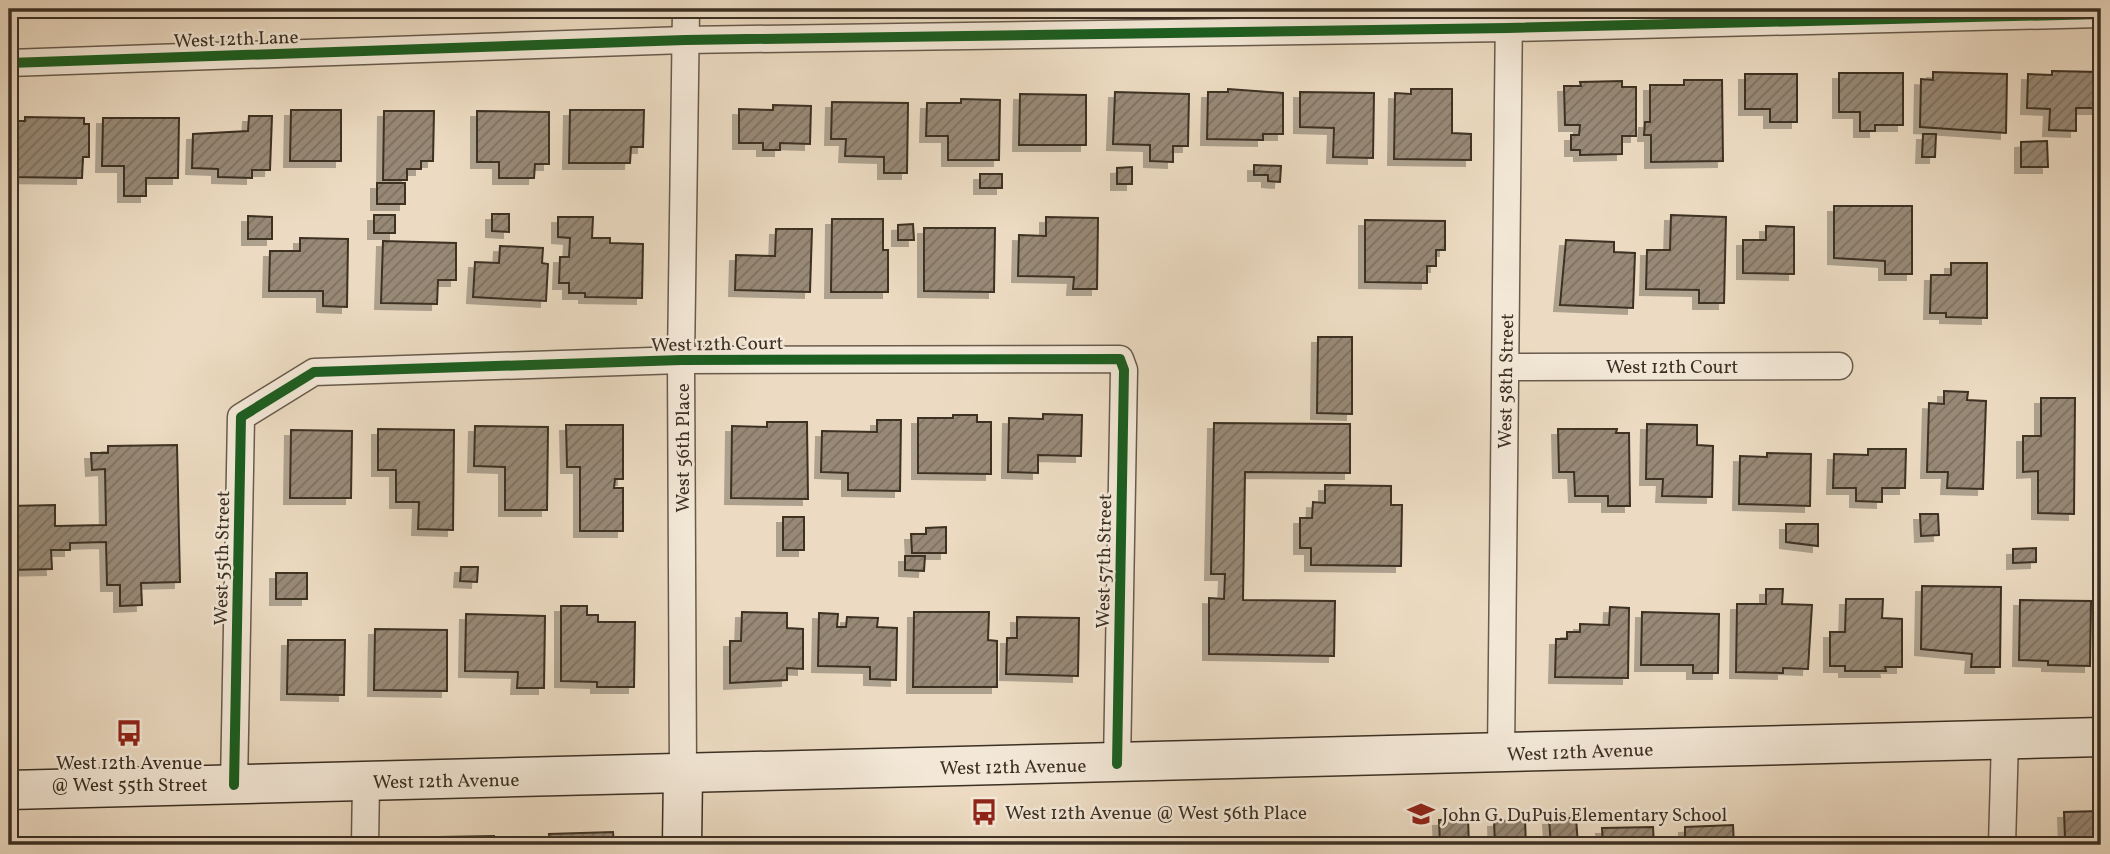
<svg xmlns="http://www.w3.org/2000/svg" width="2110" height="854" font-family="Vollkorn,serif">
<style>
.building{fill:url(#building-hatch);stroke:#3c3024;stroke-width:2;filter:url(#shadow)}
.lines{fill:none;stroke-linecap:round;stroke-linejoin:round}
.street-casing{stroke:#685b4c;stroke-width:29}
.secondary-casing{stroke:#3c3024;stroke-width:41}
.street{stroke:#f3e8d7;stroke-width:26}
.secondary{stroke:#f3e8d7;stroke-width:38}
.cycleway-casing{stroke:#f3e8d7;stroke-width:15}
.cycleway{stroke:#1b5e20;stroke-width:10}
.labels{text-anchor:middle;stroke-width:5;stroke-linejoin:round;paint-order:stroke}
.street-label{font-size:19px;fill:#3c3024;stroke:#f3e8d7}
.poi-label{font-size:19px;fill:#3c3024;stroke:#f3e8d7;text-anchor:start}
</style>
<defs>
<pattern id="building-hatch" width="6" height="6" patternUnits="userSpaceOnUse" patternTransform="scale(1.75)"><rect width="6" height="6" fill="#988976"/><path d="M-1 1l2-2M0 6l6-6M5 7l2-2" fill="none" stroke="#7d7061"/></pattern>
<filter id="shadow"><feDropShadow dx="-6" dy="6" stdDeviation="0" flood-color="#0004"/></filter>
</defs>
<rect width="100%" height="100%" fill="#ecdbc2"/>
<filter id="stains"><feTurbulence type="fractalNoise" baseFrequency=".00286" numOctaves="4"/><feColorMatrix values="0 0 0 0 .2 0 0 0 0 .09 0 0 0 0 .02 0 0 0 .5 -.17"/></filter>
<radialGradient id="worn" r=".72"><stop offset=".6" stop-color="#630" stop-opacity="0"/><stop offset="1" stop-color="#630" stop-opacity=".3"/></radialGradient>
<g class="building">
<path d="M2052 71 2100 72V108H2076V131L2049 130 2050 109 2027 108 2028 74 2052 75Z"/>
<path d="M1933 72 2007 74 2006 133 1920 127 1921 79 1933 80Z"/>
<path d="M1839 73H1903V125H1875V131H1860V112H1839Z"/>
<path d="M1745 74H1797V122H1770V109H1745Z"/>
<path d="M1684 80H1722L1723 161 1651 162V135H1644L1645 122H1650V85H1684Z"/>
<path d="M1622 81V87H1636V136H1622V154L1580 155V150H1571V135H1579L1580 125H1565L1564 86H1581L1580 82Z"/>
<path d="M1228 89 1283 93V134H1263V140L1207 139 1208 92H1228Z"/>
<path d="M1411 89H1452V133L1471 134V160L1394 159 1395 93 1411 94Z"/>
<path d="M1115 92 1189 94 1188 146H1173V162L1150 161V145L1113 144Z"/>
<path d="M1300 92 1374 93 1373 158 1333 157 1334 128 1300 127Z"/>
<path d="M1020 94 1086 95V145H1019Z"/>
<path d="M961 99 1000 100 999 160H948V136H926L927 103H961Z"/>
<path d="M832 102 908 103 907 173H884V157L845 156 846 139H831Z"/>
<path d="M773 105 811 106 810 144 780 143V150H763V143H739V109L773 110Z"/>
<path d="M291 110H341V161H290Z"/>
<path d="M570 110H644L643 147H631L630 163H569Z"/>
<path d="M384 111H434L433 161H421V169H407V180H383Z"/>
<path d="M477 111 549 112V164H535L534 178H499V162H477Z"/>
<path d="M249 116H272L270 170H252V178L218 177V169L192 168 193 134 248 131Z"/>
<path d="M25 117 84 118V124H89V157H83L82 178 9 177V121H25Z"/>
<path d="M103 118H179L178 178H146V196H124V166H102Z"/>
<path d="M1923 134H1936L1935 157H1922Z"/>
<path d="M2047 141 2048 167H2021V142Z"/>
<path d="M1254 165 1281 166 1280 182 1268 181V175H1254Z"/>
<path d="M1132 167V184H1117V168Z"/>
<rect x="980" y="174" width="22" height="14"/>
<rect x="377" y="183" width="28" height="21"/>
<path d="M1834 206H1912V274H1885V261L1834 258Z"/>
<path d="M492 214H509V232L492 231Z"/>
<rect x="374" y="215" width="21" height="18"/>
<path d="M1671 215 1726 217 1724 303H1699V290L1646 289 1647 250H1670Z"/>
<path d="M248 216 272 217V239H248Z"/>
<path d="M558 217H593L592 238H610V243L643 244 642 298 585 297V293H569V283H559L560 257H569L570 238 558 237Z"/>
<path d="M1046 217 1098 218 1097 289H1073L1074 277 1018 276 1019 235 1046 236Z"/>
<path d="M832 219H883V250H888V292H831Z"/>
<path d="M1365 220 1445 221V250H1436V266H1427V283L1365 282Z"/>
<path d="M913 224 914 240H898V225Z"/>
<path d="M1766 226 1794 227V274L1743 273V240H1766Z"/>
<path d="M924 228H995L994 292 924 291Z"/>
<path d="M776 229H812L810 292 735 290 736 255 775 256Z"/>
<path d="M300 238 348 239 347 307 323 306V291H269L270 251H300Z"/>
<path d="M1566 240 1614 242V252L1635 253 1633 308 1560 305Z"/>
<path d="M383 241 456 243V280H438L437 304 381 303Z"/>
<path d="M500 246 543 248 542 263 548 264 546 301 473 297 475 262 499 263Z"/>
<path d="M1951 263H1987V318L1946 317V313H1930L1931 275H1951Z"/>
<path d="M1318 337H1352V414L1317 413Z"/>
<path d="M1944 391 1968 392 1967 400 1986 401 1983 489 1947 488 1948 472H1927L1929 403 1944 404Z"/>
<path d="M2041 398H2075L2074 514 2038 513V471L2023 472V436H2041Z"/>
<path d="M1043 414 1082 415 1081 456 1038 455V473L1008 472 1009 418 1043 419Z"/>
<path d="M953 415H977V422H991V474L918 473V418H953Z"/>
<path d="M877 420H901L900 491 848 490V473L821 472 822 431 877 432Z"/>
<path d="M767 422H807L808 499 731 498 732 426 767 427Z"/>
<path d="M1214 423 1350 424V473L1245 472 1243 600 1335 601 1334 656 1209 654V598L1224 599 1225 574H1211Z"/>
<path d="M1647 424 1697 425V445L1713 446 1712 497 1662 496 1663 479H1646Z"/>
<path d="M566 425H623V479H615L614 488H623V531H580V467H567Z"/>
<path d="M475 426 548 427 547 510H505V467L474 466Z"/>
<path d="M378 429 454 430 453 530 418 529 419 502H396V470H378Z"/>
<path d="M1558 429H1617L1616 433H1629L1630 506H1608V496H1575L1574 472H1559Z"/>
<path d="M291 430 352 431 351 498H290Z"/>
<path d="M177 445 180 582 141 583 142 605 120 606V585H107L106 542 70 543V550H51L52 569 9 570V506L55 505V526L106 525 105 469 92 470 91 453H108V446Z"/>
<path d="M1868 449H1906L1905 488H1882V502L1856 501V488H1833L1834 454 1868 455Z"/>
<path d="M1767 453 1811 454 1810 506 1739 504 1740 456 1767 457Z"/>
<path d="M1325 485 1391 486V505H1402L1401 566 1311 565V548H1300V518H1312L1313 502 1325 503Z"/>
<path d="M1920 514H1938L1939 535 1921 536Z"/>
<rect x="783" y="517" width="21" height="33"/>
<path d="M1786 524H1818V546L1786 542Z"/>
<path d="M946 527V553H912L911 534H926V528Z"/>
<path d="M2036 548V562L2013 563V549Z"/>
<path d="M905 556H925L924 571 905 570Z"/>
<path d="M461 567H478L477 582 460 581Z"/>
<rect x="276" y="573" width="31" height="26"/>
<path d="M1922 586 2001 587 2000 667H1971L1972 654 1921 649Z"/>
<path d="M1766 589H1783L1782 604 1812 605 1808 669 1783 668V673L1736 672 1737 604H1766Z"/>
<path d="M1846 599H1883L1882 618 1902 619V667H1885L1886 671H1845V666H1830V632H1845Z"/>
<path d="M2020 600 2091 601 2090 666 2048 665V661L2019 660Z"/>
<path d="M561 606H587V615H598V622H635L634 687H597V682L561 681Z"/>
<path d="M1610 607 1629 608 1628 678 1555 677 1556 639H1567V632H1580V624L1609 625Z"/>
<path d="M742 612 787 613V628L803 629V669L787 668V680L730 683V641H741Z"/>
<path d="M914 612H989L988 640 997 641V687H913Z"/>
<path d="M1642 612 1719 614 1718 673H1693V665H1641Z"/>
<path d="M819 613 838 614 837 627H846L847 617 878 618 877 627 897 628 896 680 870 679V667L818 666Z"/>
<path d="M466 614 545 616 544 688H517L518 672 465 671Z"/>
<path d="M1017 617 1079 618 1078 676 1006 674 1007 638H1017Z"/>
<path d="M375 629 447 630V691L374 690Z"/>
<path d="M288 640H345L344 695 287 694Z"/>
<path d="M2101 811V845H2070V839H2065L2064 812Z"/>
<path d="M1576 818 1578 845H1551L1549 819Z"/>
<path d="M1468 819 1469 845H1440L1439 820Z"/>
<path d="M1525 820 1526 845H1495L1494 821Z"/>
<path d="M1733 825 1734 845H1685V827Z"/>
<path d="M1653 827 1654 845H1603L1602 828Z"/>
<path d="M613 832 614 845H550L549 834Z"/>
<path d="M494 836V845H440V837Z"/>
<path d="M302 839V845H241V840Z"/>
</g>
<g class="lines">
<defs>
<g id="street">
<path d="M9 63 685 40 1508 28 2101 14"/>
<path d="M1506 367 1839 366"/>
<path d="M1501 754 1509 9"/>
<path d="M683 774 681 360 686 9"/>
<path d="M234 785 241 417 314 372 681 360 1120 359 1124 370 1117 764"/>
<path d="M365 845 366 782"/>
<path d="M2002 845 2005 739"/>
</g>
<g id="secondary">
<path d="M9 790 2101 737"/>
<path d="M682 845 683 774"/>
</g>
</defs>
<use href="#street" class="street-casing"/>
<use href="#secondary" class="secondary-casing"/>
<use href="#street" class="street"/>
<use href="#secondary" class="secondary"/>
<defs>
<g id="cycleway">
<path d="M9 63 685 40 1508 28 2101 14"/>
<path d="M234 785 241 417 314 372 681 360 1120 359 1124 370 1117 764"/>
</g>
</defs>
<use href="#cycleway" class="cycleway-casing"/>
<use href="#cycleway" class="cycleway"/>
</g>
<defs>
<symbol id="bus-bare" viewBox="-9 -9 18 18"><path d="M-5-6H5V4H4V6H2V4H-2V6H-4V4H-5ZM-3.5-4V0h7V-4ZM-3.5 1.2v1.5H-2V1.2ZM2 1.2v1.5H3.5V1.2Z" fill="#8f2418" stroke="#f3e8d7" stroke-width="2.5" paint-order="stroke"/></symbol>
<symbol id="school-bare" viewBox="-9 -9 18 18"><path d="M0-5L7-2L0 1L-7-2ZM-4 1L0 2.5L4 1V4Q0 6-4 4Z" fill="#8f2418" stroke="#f3e8d7" stroke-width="2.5" paint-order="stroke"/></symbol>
</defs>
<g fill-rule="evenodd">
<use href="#bus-bare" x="110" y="714" width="38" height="38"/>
<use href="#bus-bare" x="965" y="793" width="38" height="38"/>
<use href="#school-bare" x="1402" y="795" width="38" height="38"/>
</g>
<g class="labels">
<g class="street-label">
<text transform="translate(236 38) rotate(-2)" y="7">West 12th Lane</text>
<text transform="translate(717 343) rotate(-1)" y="7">West 12th Court</text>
<text x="1672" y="373">West 12th Court</text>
<text transform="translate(1505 381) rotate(-89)" y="7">West 58th Street</text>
<text transform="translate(682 448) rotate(-90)" y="7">West 56th Place</text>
<text transform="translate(221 558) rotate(-89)" y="7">West 55th Street</text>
<text transform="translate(1103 561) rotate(-89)" y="7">West 57th Street</text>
<text transform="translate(1580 751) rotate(-2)" y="7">West 12th Avenue</text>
<text transform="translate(1013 766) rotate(-1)" y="7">West 12th Avenue</text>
<text transform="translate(446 780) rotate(-1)" y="7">West 12th Avenue</text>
</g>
<g class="poi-label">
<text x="129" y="769" text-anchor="middle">West 12th Avenue<tspan x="129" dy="22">@ West 55th Street</tspan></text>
<text x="1005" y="819">West 12th Avenue @ West 56th Place</text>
<text x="1442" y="821">John G. DuPuis Elementary School</text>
</g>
</g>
<rect width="2110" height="854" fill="none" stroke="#ecdbc2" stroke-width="35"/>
<rect x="10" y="10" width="2089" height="833" fill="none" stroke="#3c3024" stroke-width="3.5"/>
<rect x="18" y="18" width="2075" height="819" fill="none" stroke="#3c3024" stroke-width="2"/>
<rect width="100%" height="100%" filter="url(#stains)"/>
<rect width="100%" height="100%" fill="url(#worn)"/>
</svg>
